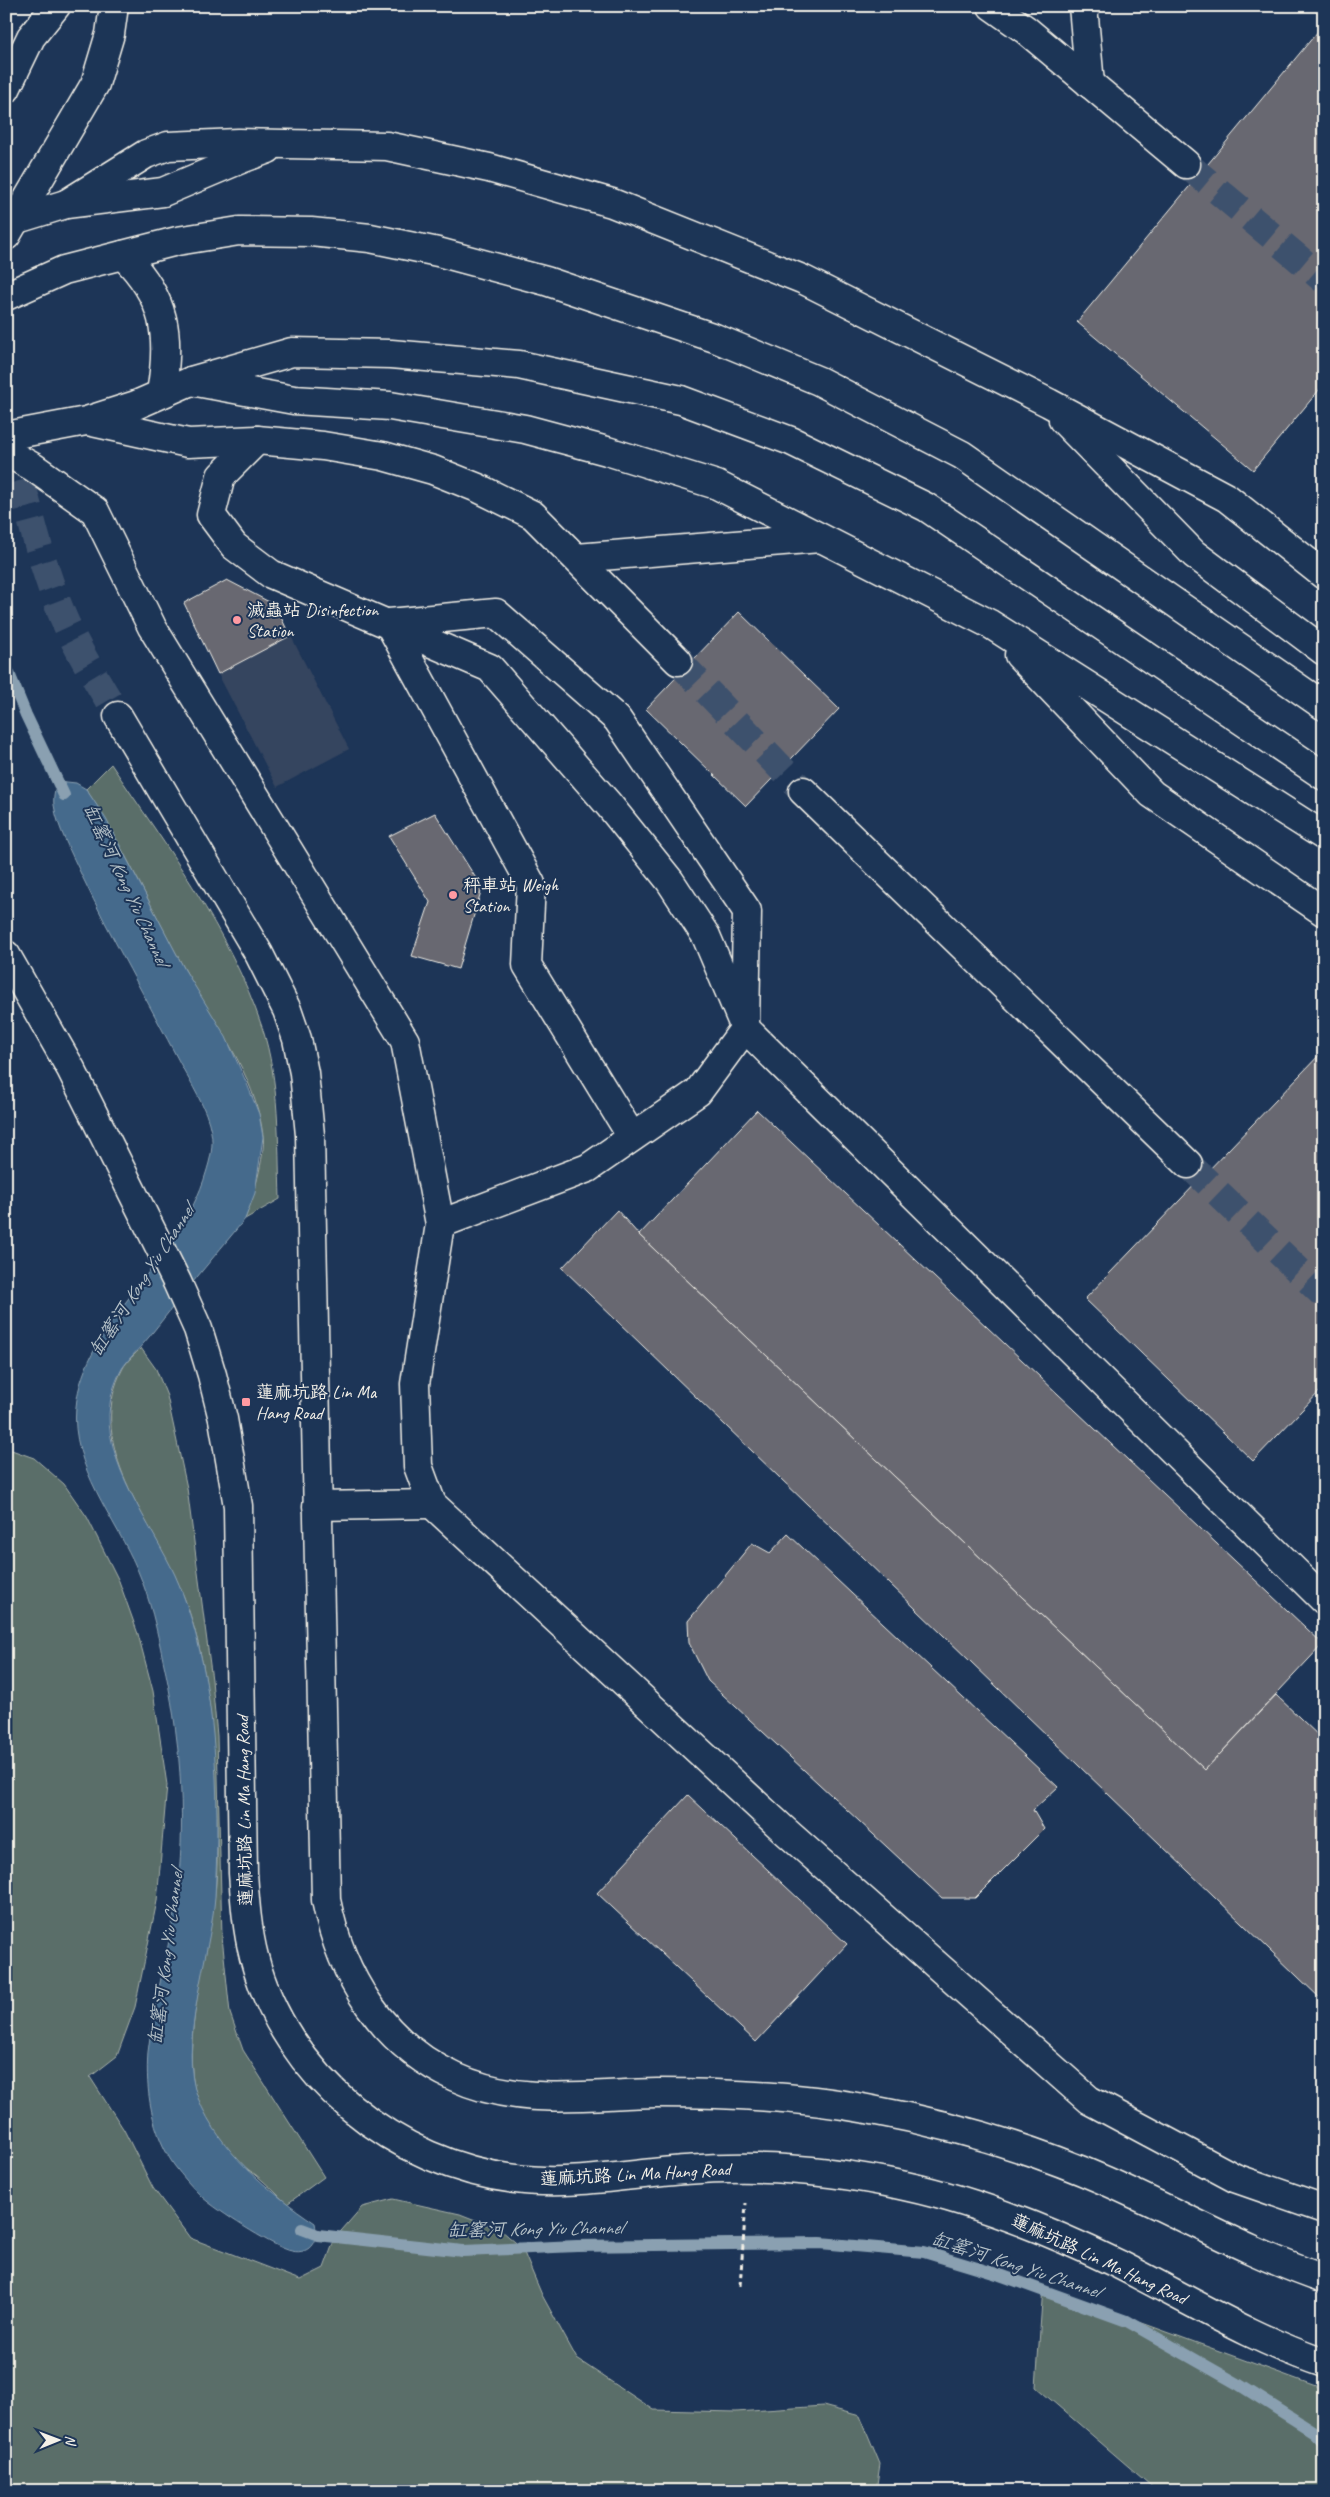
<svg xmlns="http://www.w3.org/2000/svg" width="1330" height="2497" font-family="Caveat,'LXGW WenKai TC',sans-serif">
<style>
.built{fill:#34445f}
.green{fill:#5a6e69;stroke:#a7b0a8}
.water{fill:#446a8c;stroke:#8aa0b1}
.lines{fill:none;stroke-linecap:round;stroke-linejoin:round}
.stream{stroke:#8aa0b1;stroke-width:12}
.building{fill:#686871;stroke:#f4f1e8}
.minor-tunnel{stroke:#3d516d;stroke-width:28;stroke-dasharray:28 14;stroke-linecap:butt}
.highway-tunnel{stroke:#3d516d;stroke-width:28;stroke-dasharray:28 14;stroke-linecap:butt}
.minor-casing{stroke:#f4f1e8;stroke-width:31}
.highway-casing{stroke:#f4f1e8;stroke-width:31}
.path{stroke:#f4f1e8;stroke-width:3;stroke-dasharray:5 4;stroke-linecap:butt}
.minor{stroke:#1d3557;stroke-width:28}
.highway{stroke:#1d3557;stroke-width:28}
.poi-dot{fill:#ff9aa2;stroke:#1d3557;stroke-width:2}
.labels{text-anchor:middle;stroke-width:4;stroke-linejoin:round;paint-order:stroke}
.poi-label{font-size:18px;fill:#f4f1e8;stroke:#1d3557;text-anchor:start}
.street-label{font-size:18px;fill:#f4f1e8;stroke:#1d3557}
.water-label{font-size:19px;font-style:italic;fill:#b6c2c8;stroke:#1d3557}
</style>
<rect width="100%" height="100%" fill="#1d3557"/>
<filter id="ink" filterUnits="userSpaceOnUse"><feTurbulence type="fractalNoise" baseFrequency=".02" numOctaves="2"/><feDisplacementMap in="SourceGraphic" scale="10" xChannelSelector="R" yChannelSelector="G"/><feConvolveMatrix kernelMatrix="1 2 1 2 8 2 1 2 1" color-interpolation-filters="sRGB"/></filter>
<g filter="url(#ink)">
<path class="built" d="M227 580 275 605 349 749 277 787 218 674 184 603Z"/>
<g class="green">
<path d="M111 764C167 848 230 931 262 1027 280 1082 278 1142 280 1199L245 1219C252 1200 266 1155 263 1135 255 1073 213 1021 184 968 151 908 123 845 86 789Z"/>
<path d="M141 1348 156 1369 167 1396 187 1488 212 1680 217 1736 222 1937 230 2013 243 2050 324 2177 287 2204C277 2194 267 2184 256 2175 249 2170 241 2165 234 2158 222 2145 201 2112 196 2095 181 2043 207 1957 214 1902 219 1866 217 1828 216 1791 212 1719 206 1640 174 1574 144 1511 85 1440 123 1368 127 1361 135 1354 141 1348Z"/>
<path d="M6 1448 34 1458 64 1484 87 1517 119 1581 138 1634 153 1691 167 1785 157 1901 135 2007 117 2056 90 2077 124 2130 153 2188 190 2238 300 2280 324 2268 335 2238 362 2207 393 2199 460 2214 501 2230 522 2248 542 2295 577 2359 654 2410 736 2412 823 2406 860 2416 880 2464 876 2491H6Z"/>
<path d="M1043 2287 1324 2389V2491H1157L1036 2387Z"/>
</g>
<path class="water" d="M58 781 76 783 86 789 106 819 185 970 226 1037 247 1084 259 1114 263 1137 255 1193 245 1219C212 1259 180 1297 149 1337 141 1347 130 1357 123 1367 117 1377 111 1393 110 1404 101 1460 153 1527 175 1575 197 1624 208 1681 213 1734 218 1788 218 1843 215 1897 211 1952 177 2048 198 2098 220 2152 268 2191 315 2223 319 2242 309 2257 288 2250 269 2244 218 2211 202 2197 193 2188 182 2176 174 2165 152 2133 145 2091 148 2052 154 1996 172 1942 178 1886 186 1810 180 1734 163 1660 157 1630 150 1599 138 1571 116 1519 70 1466 76 1407 83 1324 182 1257 206 1173 210 1160 214 1146 211 1132 207 1108 191 1084 180 1063 147 1000 112 939 82 876 73 856 57 827 54 805 53 797 55 789 58 781Z"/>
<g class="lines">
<g class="stream">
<path d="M6 666 26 715 64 795"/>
<path d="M302 2229 318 2235 463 2251 577 2246 820 2243 924 2252 1000 2275 1127 2321 1238 2384 1314 2432 1324 2442"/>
</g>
</g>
<g class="building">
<path d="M1324 24V384L1253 470 1077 322Z"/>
<path d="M227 580 275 605 290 636 218 674 184 603Z"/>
<path d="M739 612 839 709 746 806 646 709Z"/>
<path d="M435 813 482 888 458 969 412 956 430 902 389 836Z"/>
<path d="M1324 1050V1387L1253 1461 1085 1299Z"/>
<path d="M757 1110 1323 1644 1205 1770 639 1235Z"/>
<path d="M617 1210 639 1235 1205 1770 1276 1695 1324 1741V2002L562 1268Z"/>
<path d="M788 1534 1058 1787 1033 1810 1044 1829 975 1898H942L708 1681 689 1643 688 1621 752 1543 770 1553Z"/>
<path d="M688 1795 847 1944 756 2042 597 1893Z"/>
</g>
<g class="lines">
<path class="minor-tunnel" d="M10 440C27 499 39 562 64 619 79 653 99 684 118 716"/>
<g class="highway-tunnel">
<path d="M1186 164 1324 280"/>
<path d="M678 661 803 791"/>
<path d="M1188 1164 1324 1295"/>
</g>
<defs>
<g id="minor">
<path d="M1083 6 1090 84"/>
<path d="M66 204 146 154 168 146 238 143 387 146 489 168 612 203 802 279 1049 403 1227 498 1324 575"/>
<path d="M17 219 66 204 163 192 241 159 268 149"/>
<path d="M191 381 294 400 390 406 525 429 607 451 717 485 990 624 1324 836"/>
<path d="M1063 420 1194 554 1324 651"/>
<path d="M257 440 221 476 211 515 234 546 271 574 490 668 609 805 670 881 706 936 745 1028 698 1092 588 1168 440 1224"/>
<path d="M6 452 33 467 95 511 152 627 405 1041 440 1224 415 1384 418 1466 432 1504 783 1829 1089 2100 1235 2178 1324 2209"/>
<path d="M577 558 820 538"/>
<path d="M1019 655 1152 794 1324 912"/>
<path d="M118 716 259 954 287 1010 297 1039 304 1073 310 1135 326 1900C341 1976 382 2044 455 2077 520 2107 588 2094 657 2093 727 2093 798 2096 867 2109 949 2124 1029 2147 1106 2181 1179 2213 1248 2253 1324 2279"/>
<path d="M6 955 71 1069 177 1282 198 1329 212 1375 223 1419 238 1506 243 1873C245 1901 247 1930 254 1957 285 2077 396 2165 516 2179 572 2186 629 2174 685 2170 758 2164 833 2170 905 2186 979 2202 1050 2231 1118 2264 1186 2298 1252 2339 1324 2363"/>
<path d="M632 1137 527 965 531 884 389 623 496 613 617 719 747 911 745 1028 1324 1600"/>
<path d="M317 1506 432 1504"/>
</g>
<g id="highway">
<path d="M992 6 1026 30 1186 164"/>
<path d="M6 89 31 37 56 6"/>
<path d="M6 236 95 84 110 34 114 6"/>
<path d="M123 255C166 298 171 335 161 393"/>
<path d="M6 296 64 270 99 261 177 241 239 231 311 232 370 238 438 252 546 281 715 338 819 381 962 455 1324 706"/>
<path d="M88 421 188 443 257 440 323 446 383 456 433 470 478 488 533 515 678 661"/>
<path d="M6 436 86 421 136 405 191 381 292 352 391 354 519 365 681 400 791 441 926 507 1324 776"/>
<path d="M803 791 1188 1164"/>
</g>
</defs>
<use href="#minor" class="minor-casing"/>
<use href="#highway" class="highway-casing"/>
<path class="path" d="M740 2286 746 2203"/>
<use href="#minor" class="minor"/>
<use href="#highway" class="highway"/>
</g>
</g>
<g class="poi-dot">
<circle cx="237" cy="620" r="5"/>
<circle cx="453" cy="895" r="5"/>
<rect x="241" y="1397" width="10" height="10" rx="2.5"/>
</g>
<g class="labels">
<g class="poi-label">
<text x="247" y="616">滅蟲站 Disinfection<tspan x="247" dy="21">Station</tspan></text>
<text x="463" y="891">秤車站 Weigh<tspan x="463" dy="21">Station</tspan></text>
<text x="256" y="1398">蓮麻坑路 Lin Ma<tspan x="256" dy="21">Hang Road</tspan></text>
</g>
<g class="street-label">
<text transform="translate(244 1811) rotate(-91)" y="6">蓮麻坑路 Lin Ma Hang Road</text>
<text transform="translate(635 2174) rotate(-3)" y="6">蓮麻坑路 Lin Ma Hang Road</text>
<text transform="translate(1099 2259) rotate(25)" y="6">蓮麻坑路 Lin Ma Hang Road</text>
</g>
<g class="water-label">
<text transform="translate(127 884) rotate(65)" y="7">缸窰河 Kong Yiu Channel</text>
<text transform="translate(141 1280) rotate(-57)" y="7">缸窰河 Kong Yiu Channel</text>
<text transform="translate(165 1957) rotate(-83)" y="7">缸窰河 Kong Yiu Channel</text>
<text transform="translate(535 2228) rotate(-1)" y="7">缸窰河 Kong Yiu Channel</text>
<text transform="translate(1016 2264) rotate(18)" y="7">缸窰河 Kong Yiu Channel</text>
</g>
</g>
<rect width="1330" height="2497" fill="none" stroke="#1d3557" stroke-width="25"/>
<rect x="12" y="12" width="1305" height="2472" fill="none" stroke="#f4f1e8" stroke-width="2" filter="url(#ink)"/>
<g transform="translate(58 2440) rotate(89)" stroke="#1d3557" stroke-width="4" paint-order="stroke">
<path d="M0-4L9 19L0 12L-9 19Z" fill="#f4f1e8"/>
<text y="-8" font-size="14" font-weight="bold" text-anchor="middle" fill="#f4f1e8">N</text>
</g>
</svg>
